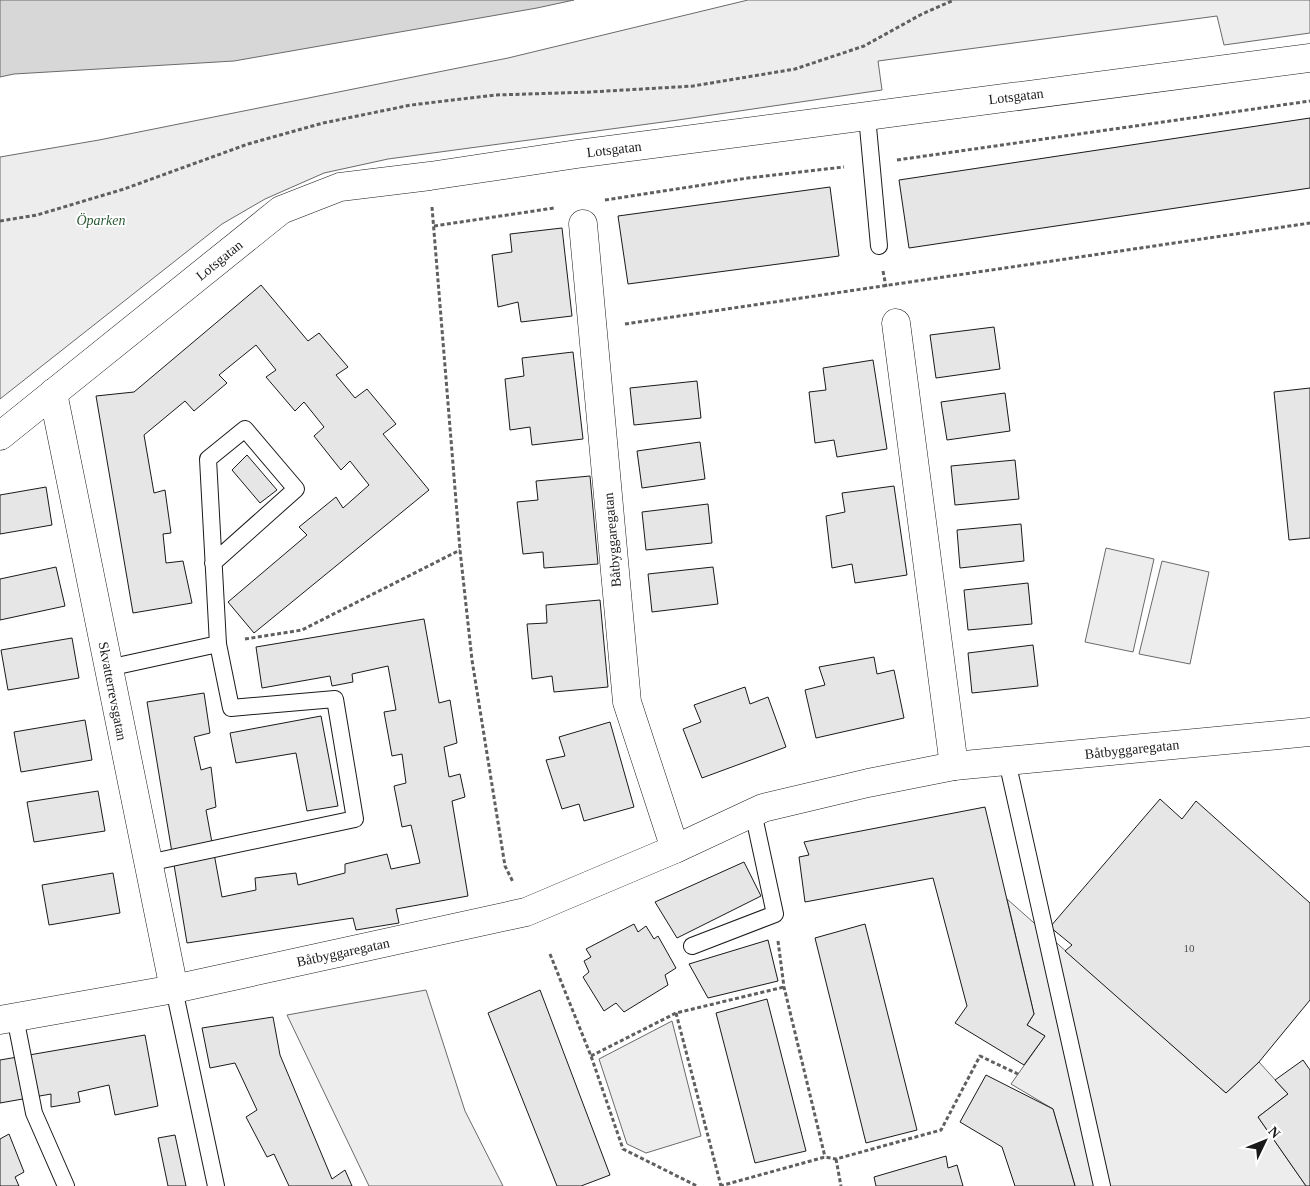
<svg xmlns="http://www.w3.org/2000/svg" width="1310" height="1186" font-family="'Times New Roman',serif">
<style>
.built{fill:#ededed;stroke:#6a6a6a}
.water{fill:#d7d7d7;stroke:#6a6a6a}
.building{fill:#e6e6e6;stroke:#1a1a1a}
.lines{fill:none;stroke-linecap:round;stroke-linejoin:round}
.lane-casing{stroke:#1a1a1a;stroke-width:18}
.street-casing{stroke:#1a1a1a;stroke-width:29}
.path{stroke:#5f5f5f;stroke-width:3;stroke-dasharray:4 2.5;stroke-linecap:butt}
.lane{stroke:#fff;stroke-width:16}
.street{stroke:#fff;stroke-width:28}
.labels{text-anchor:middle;stroke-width:4;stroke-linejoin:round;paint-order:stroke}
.number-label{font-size:11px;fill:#4d4d4d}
.street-label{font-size:14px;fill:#1a1a1a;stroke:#fff}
.park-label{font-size:14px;font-style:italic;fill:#2b5a34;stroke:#fff}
</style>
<rect width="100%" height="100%" fill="#fff"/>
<g class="built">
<path d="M748 0H1310V33L1224 45 1217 16 878 61 882 90 678 120 388 159 324 173 265 199 222 224 0 399V157L99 140 508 58Z"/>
<path d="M1106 548 1154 559 1133 652 1085 642Z"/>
<path d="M1162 561 1209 572 1190 664 1139 654Z"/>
<path d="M1007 899 1226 1093 1259 1062 1288 1094 1258 1117 1306 1186H1075L1053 1109 1011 1084 1045 1036 1027 1025 1034 1014Z"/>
<path d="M426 990 465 1111 503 1186H369L287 1015Z"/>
<path d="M672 1021 701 1136 646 1153 627 1144 599 1059Z"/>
</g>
<path class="water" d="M0 0H574L537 8 234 61 14 74 0 77Z"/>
<g class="building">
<path d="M1310 118V188L909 248 899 180Z"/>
<path d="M830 187 839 256 628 284 618 216Z"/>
<path d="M562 228 572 316 521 322 518 302 498 307 492 255 512 252 510 234Z"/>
<path d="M261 285 308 341 319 333 348 367 336 375 355 398 367 389 396 424 383 434 429 490 254 633 228 602 307 535 299 527 336 497 343 508 369 485 350 461 341 470 314 436 324 427 304 402 295 411 266 377 276 370 256 345 219 375 227 383 194 411 185 401 144 435 154 493 165 490 171 533 163 534 166 563 183 561 192 603 133 613 96 396 134 392Z"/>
<path d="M994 327 1000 369 936 378 930 335Z"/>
<path d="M573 352 583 439 532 445 530 427 510 430 505 379 524 376 522 358Z"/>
<path d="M873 360 887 449 837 457 834 440 815 443 809 392 826 390 823 368Z"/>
<path d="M697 381 701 418 634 425 630 388Z"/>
<path d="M1310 388V538L1289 540 1274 392Z"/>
<path d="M1005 393 1010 431 947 440 941 402Z"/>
<path d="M700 442 705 479 642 488 637 451Z"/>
<path d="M247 455 277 490 260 503 232 470Z"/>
<path d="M1015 460 1019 499 955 505 951 466Z"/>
<path d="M590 476 598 564 544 568 543 552 523 554 517 502 538 500 536 481Z"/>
<path d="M894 486 907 575 855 583 852 564 832 568 826 516 845 512 842 493Z"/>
<path d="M46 487 52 525 0 534V495Z"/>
<path d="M708 504 712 543 646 550 642 512Z"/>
<path d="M1021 524 1024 561 960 568 957 530Z"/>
<path d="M56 567 65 606 0 620V579Z"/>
<path d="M713 567 718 604 652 612 648 574Z"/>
<path d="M1028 583 1032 624 968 630 964 590Z"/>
<path d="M600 600 608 687 554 692 552 676 532 679 527 624 547 623 546 605Z"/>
<path d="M424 619 439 703 450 700 457 743 444 747 449 777 460 774 465 797 452 801 468 896 396 909 399 923 356 930 353 918 187 943 147 702 204 693 210 733 194 737 201 770 211 767 216 807 206 810 222 897 256 890 255 878 296 873 298 885 345 873V864L387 854 391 869 420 863 411 825 402 827 394 786 406 783 402 754 392 756 384 712 396 710 388 666 352 674 353 682 332 686 330 676 262 688 256 647Z"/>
<path d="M72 638 79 678 8 690 1 650Z"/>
<path d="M1033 645 1038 686 972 693 968 653Z"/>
<path d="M874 657 877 674 894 670 904 718 816 738 805 690 825 685 819 667Z"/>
<path d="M745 687 750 704 768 697 786 747 702 778 683 729 701 722 694 705Z"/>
<path d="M321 716 338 806 307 811 296 753 236 763 230 733Z"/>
<path d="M85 720 92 760 21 772 14 732Z"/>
<path d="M610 722 634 807 584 821 579 804 562 809 546 760 565 756 559 737Z"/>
<path d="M98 791 105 831 34 842 27 802Z"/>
<path d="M1160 799 1182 819 1196 801 1310 903V1000L1259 1062 1226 1093 1065 951 1072 945 1050 927Z"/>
<path d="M985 807 1034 1014 1027 1025 1045 1036 1024 1065 955 1023 967 1006 933 878 805 902 799 857 809 855 804 842Z"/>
<path d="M744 862 761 896 677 938 655 902Z"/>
<path d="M113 873 120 913 49 925 42 885Z"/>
<path d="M634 924 638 932 646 926 654 939 658 936 676 968 665 975 668 985 624 1012 616 1003 604 1011 583 977 589 972 584 961 591 957 586 949Z"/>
<path d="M865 924 917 1130 866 1143 815 938Z"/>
<path d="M768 940 778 981 708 998 689 964Z"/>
<path d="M540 990 610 1175 581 1186H557L488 1013Z"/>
<path d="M767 999 806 1151 755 1163 716 1013Z"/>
<path d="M273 1017 280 1055 332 1179 345 1170 352 1186H289L274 1154 267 1157 246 1117 257 1110 235 1063 210 1068 202 1028Z"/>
<path d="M145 1035 158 1106 115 1115 109 1085 78 1092 80 1102 51 1107V1094L0 1103V1060Z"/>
<path d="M1303 1060 1310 1070V1186H1306L1258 1117 1288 1094 1275 1080Z"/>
<path d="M986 1075 1053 1109 1075 1186H1015L1002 1147 960 1122Z"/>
<path d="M9 1134 24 1172 15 1177 19 1186H0V1139Z"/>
<path d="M175 1135 186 1186H168L158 1138Z"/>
<path d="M946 1156 948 1168 957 1165 963 1186H876L874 1177Z"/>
</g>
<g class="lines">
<defs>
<g id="lane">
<path d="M867 116 879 246"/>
<path d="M108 668 218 644 208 459 245 429 296 489 213 563"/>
<path d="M1007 761 1102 1186"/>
<path d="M148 863 355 819 335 699 231 708 218 644"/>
<path d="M692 946 775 914 753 812"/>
<path d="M174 989 216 1186"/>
<path d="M15 1017 34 1113 66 1186"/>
</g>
<g id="street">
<path d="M583 224 627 702 675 849"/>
<path d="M896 323 954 766"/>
<path d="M53 393 174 989"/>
<path d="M0 436 281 210 340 187 430 176 577 154 1310 58"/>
<path d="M0 1020 174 989 526 912 675 849 763 808 868 783 954 766 1310 732"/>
</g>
</defs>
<use href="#lane" class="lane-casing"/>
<use href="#street" class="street-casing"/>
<g class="path">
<path d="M897 160 1310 101"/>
<path d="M605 200 748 178 844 167"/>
<path d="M432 207 460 550 472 660 505 866 513 882"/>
<path d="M0 221 37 215 124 189 248 144 323 123 411 105 496 95 591 92 693 86 795 69 864 46 922 14 954 0"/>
<path d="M434 226 554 208"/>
<path d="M883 271 886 287"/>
<path d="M625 324 1310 223"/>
<path d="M245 639 302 630 460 550"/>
<path d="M778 941 784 987 825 1157"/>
<path d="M550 954 591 1056 623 1149 697 1186"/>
<path d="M676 1013 721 1186"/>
<path d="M591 1056 676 1013 784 987"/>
<path d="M836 1159 841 1186"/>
<path d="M720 1186 825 1157 836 1159 941 1130 980 1056 1018 1074"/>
</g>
<use href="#lane" class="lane"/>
<use href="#street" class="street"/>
</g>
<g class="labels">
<g class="number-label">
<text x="1189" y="952">10</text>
</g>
<g class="street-label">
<text transform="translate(1016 96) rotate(-7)" y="5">Lotsgatan</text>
<text transform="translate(614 149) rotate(-7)" y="5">Lotsgatan</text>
<text transform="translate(219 260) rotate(-39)" y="5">Lotsgatan</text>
<text transform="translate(612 540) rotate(-95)" y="5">Båtbyggaregatan</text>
<text transform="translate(113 691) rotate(79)" y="5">Skvatterrevsgatan</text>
<text transform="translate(1132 749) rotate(-6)" y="5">Båtbyggaregatan</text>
<text transform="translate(343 952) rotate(-12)" y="5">Båtbyggaregatan</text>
</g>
<g class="park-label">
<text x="101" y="225">Öparken</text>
</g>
</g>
<g transform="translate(1265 1141) rotate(47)" stroke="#ffffff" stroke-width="4" paint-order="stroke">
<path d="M0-4L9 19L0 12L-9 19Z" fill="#1a1a1a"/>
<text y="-8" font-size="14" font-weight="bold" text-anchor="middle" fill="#1a1a1a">N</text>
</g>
</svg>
